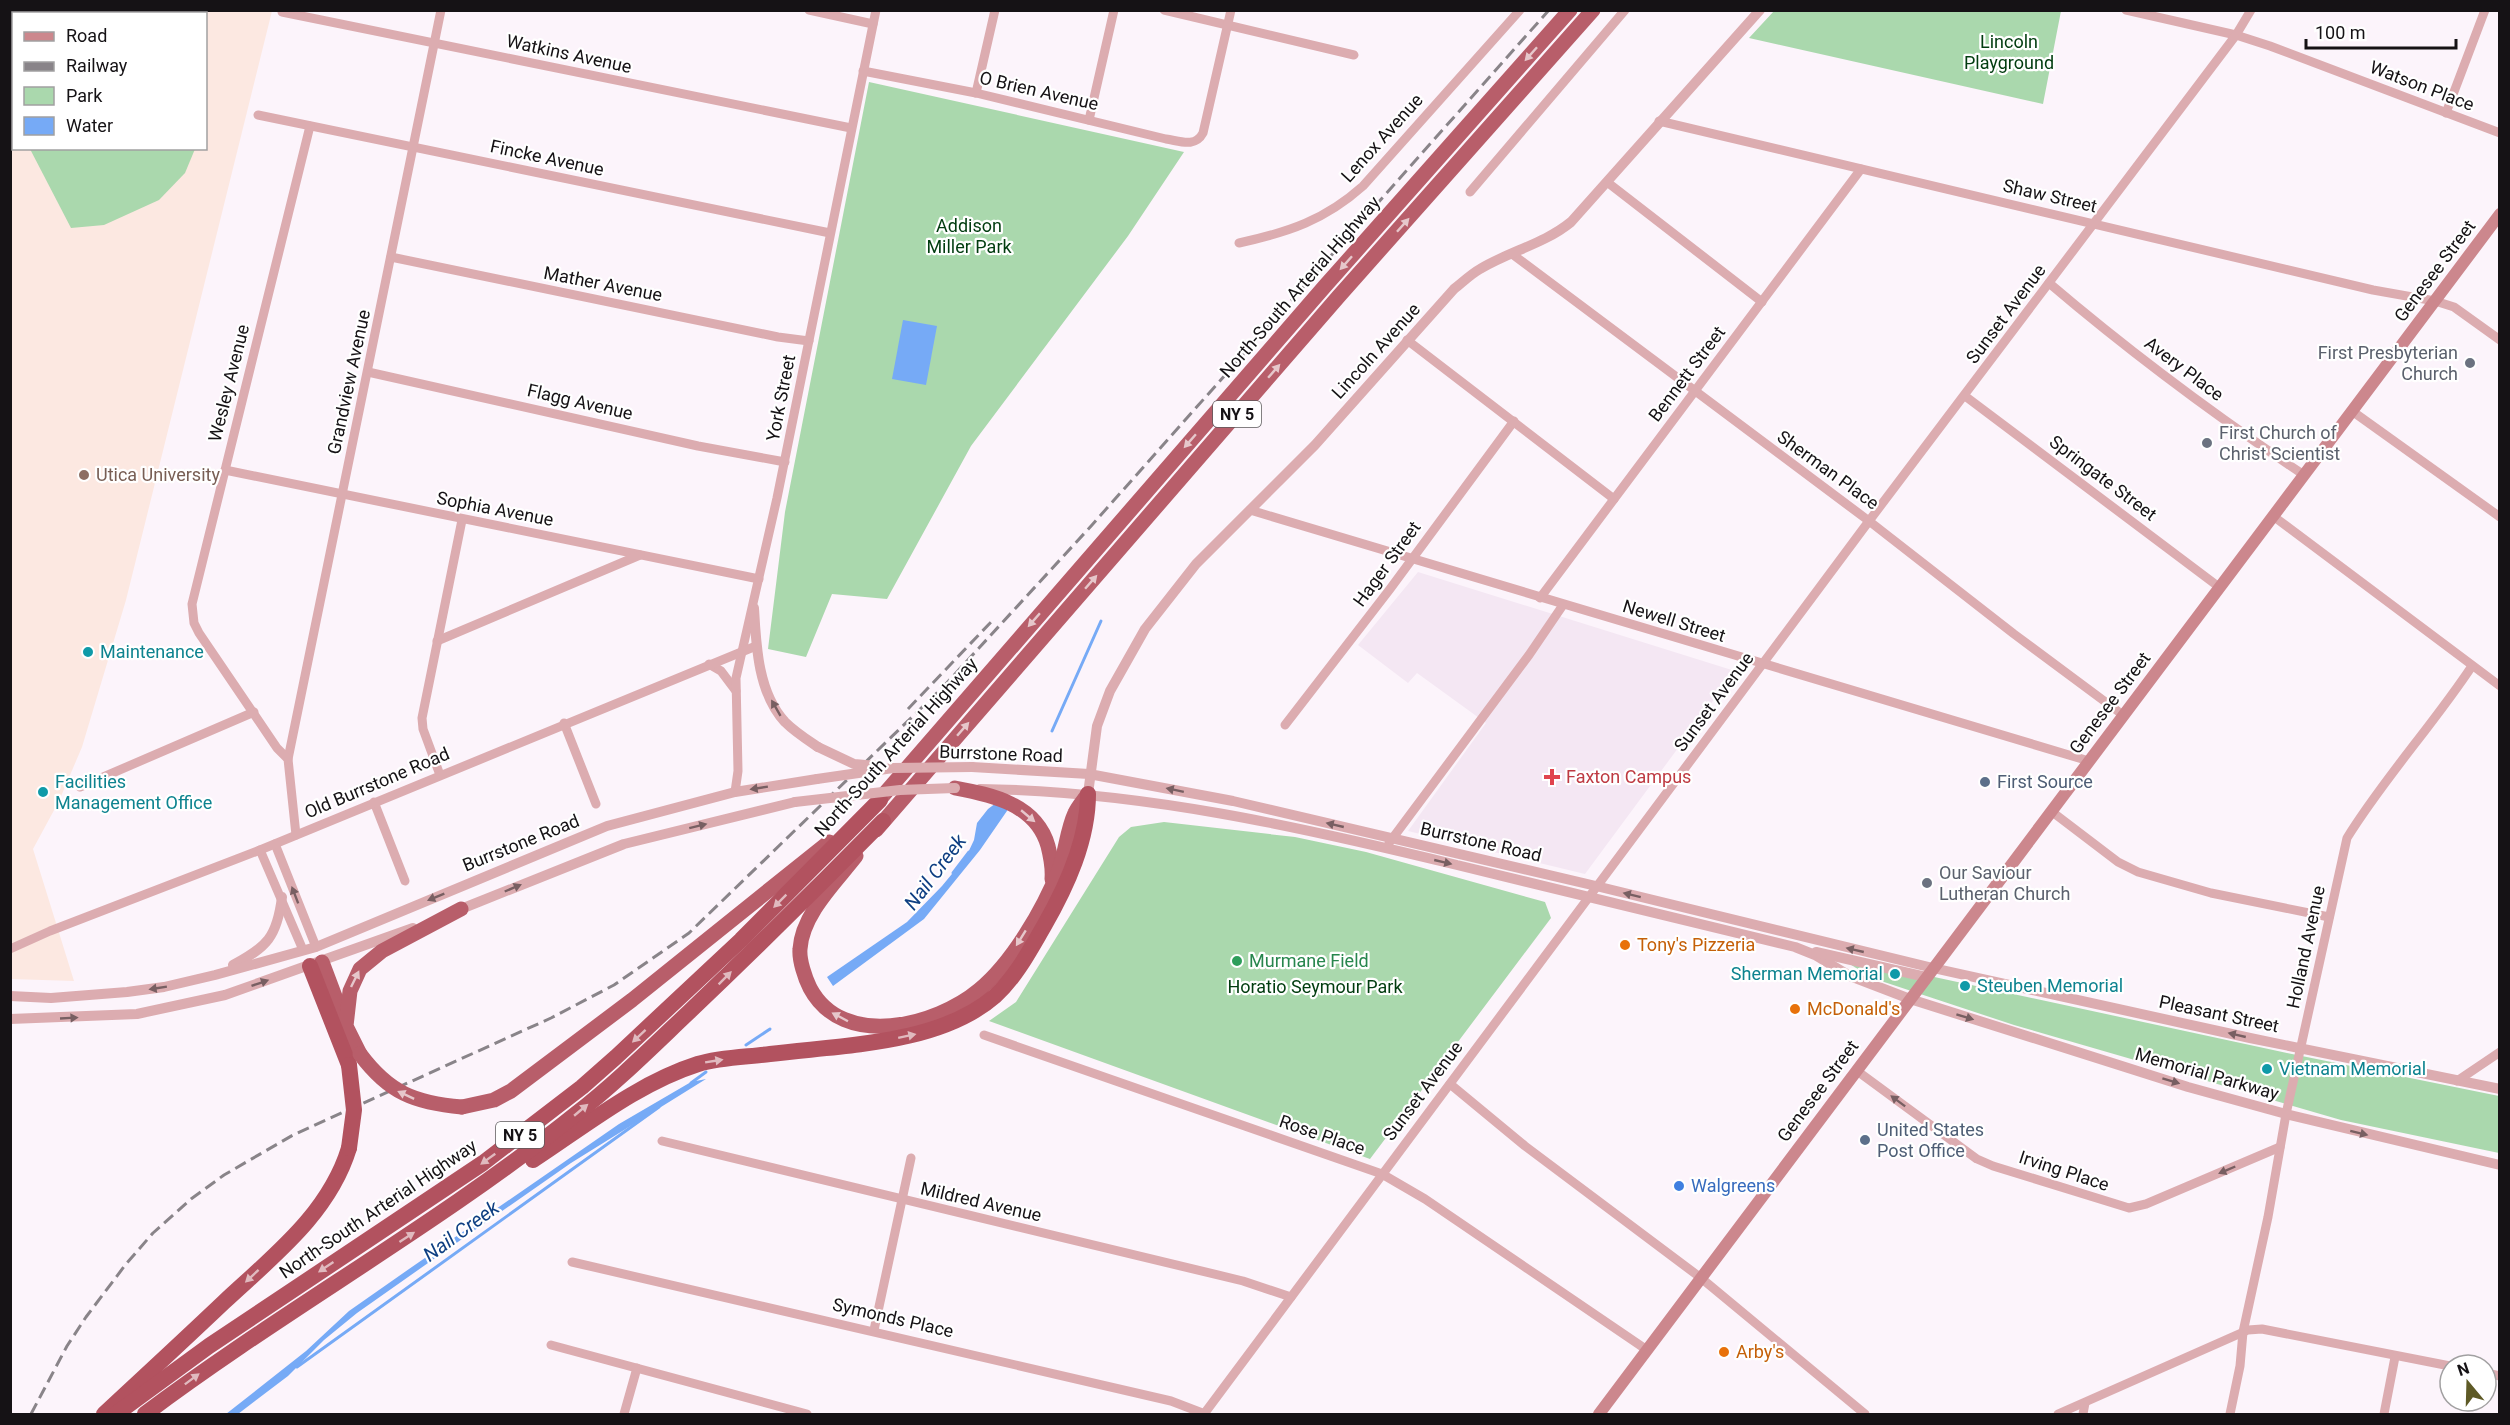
<svg xmlns="http://www.w3.org/2000/svg" width="2510" height="1425" font-family="Roboto,sans-serif">
<style>
.built{fill:#f4e7f3}
.education{fill:#fce8e1;fill-rule:evenodd}
.green{fill:#aad8ad}
.water{fill:#76aaf6}
.lines{fill:none;stroke-linecap:round;stroke-linejoin:round}
.stream{stroke:#76aaf6;stroke-width:3}
.minor{stroke:#dcacb0;stroke-width:9}
.tertiary{stroke:#dcacb0;stroke-width:10}
.secondary{stroke:#cc878d;stroke-width:12}
.trunk{stroke:#b85e6a;stroke-width:15}
.motorway{stroke:#b2525f;stroke-width:16}
.rail{stroke:#898489;stroke-width:3;stroke-dasharray:12 6;stroke-linecap:butt}
.tertiary-bridge{stroke:#dcacb0;stroke-width:10}
.trunk-bridge{stroke:#b85e6a;stroke-width:15}
.motorway-bridge{stroke:#b2525f;stroke-width:16}
.oneway{fill:#e6c7cb}
.oneway2{fill:#785f62}
.oneway3{fill:#e0babf}
.worship-dot{fill:#6b7280;stroke:#fff;stroke-width:2}
.education-dot{fill:#8d6e63;stroke:#fff;stroke-width:2}
.culture-dot{fill:#0f9aa8;stroke:#fff;stroke-width:2}
.health-dot{fill:#e0444e;stroke:#fff;stroke-width:2}
.service-dot{fill:#5c6f8a;stroke:#fff;stroke-width:2}
.food-dot{fill:#e8710a;stroke:#fff;stroke-width:2}
.leisure-dot{fill:#2e9e5b;stroke:#fff;stroke-width:2}
.shop-dot{fill:#3f7fe0;stroke:#fff;stroke-width:2}
.labels{text-anchor:middle;stroke-width:4.5;stroke-linejoin:round;paint-order:stroke}
.shield{fill:#fff;stroke:#5b595b;stroke-width:1.5}
.shield-label{font-size:16px;font-weight:bold;fill:#151215}
.park-label{font-size:18px;fill:#013c0f;stroke:#fff}
.street-label{font-size:18px;fill:#151215;stroke:#fff}
.worship-label{font-size:18px;fill:#5b616d;stroke:#fff;text-anchor:start}
.education-label{font-size:18px;fill:#785e54;stroke:#fff;text-anchor:start}
.culture-label{font-size:18px;fill:#0d838f;stroke:#fff;text-anchor:start}
.health-label{font-size:18px;fill:#be3a42;stroke:#fff;text-anchor:start}
.service-label{font-size:18px;fill:#4e5e75;stroke:#fff;text-anchor:start}
.food-label{font-size:18px;fill:#c56008;stroke:#fff;text-anchor:start}
.leisure-label{font-size:18px;fill:#27864d;stroke:#fff;text-anchor:start}
.shop-label{font-size:18px;fill:#366cbe;stroke:#fff;text-anchor:start}
.water-label{font-size:20px;font-style:italic;fill:#0e3f82;stroke:#fff}
</style>
<rect width="100%" height="100%" fill="#fcf4fb"/>
<path class="built" d="M1418 572 1735 671 1585 874 1408 831 1486 723 1417 673 1408 683 1358 645Z"/>
<path class="education" d="M11 11H272L126 600 82 747 59 801 33 849 74 981 11 979ZM14 14H206V148H14Z"/>
<g class="green">
<path d="M1774 11V10L2061 11 2043 104 1749 38Z"/>
<path d="M869 82 1184 152 1128 236 971 446 887 599 832 594 806 657 768 649 785 512Z"/>
<path d="M30 149H195L185 173 159 200 104 225 71 228Z"/>
<path d="M1164 822 1295 837 1366 852 1545 902 1551 918 1370 1159 989 1021 1016 1002 1119 837 1131 827Z"/>
<path d="M1837 956 2287 1053 2499 1096V1153L2341 1120 2014 1025 1872 978Z"/>
</g>
<g class="water">
<path d="M903 320 937 326 926 385 892 379Z"/>
<path d="M996 803 1009 808 980 850 924 919 833 986 827 977 907 922 942 886 966 857 974 840 977 823 988 809Z"/>
<path d="M706 1079 571 1163 482 1225 357 1313 324 1340 288 1376 238 1414H226L306 1351 349 1311 409 1269 619 1124 691 1082Z"/>
</g>
<g class="lines">
<g class="stream">
<path d="M1052 731 1101 621"/>
<path d="M953 873 969 852"/>
<path d="M746 1045 770 1029"/>
<path d="M691 1083 706 1072"/>
<path d="M297 1367 659 1107"/>
</g>
<g class="minor">
<path d="M809 10 873 24"/>
<path d="M1164 10 1354 55"/>
<path d="M2126 10 2236 35 2270 46 2500 133"/>
<path d="M282 12 851 128"/>
<path d="M863 71 976 93 1166 139C1180 141 1195 148 1203 133L1231 10"/>
<path d="M976 93 995 10"/>
<path d="M2446 113 2485 10"/>
<path d="M258 115 830 233"/>
<path d="M1089 120 1114 10"/>
<path d="M1659 121 2373 290 2435 301 2454 307 2500 340"/>
<path d="M1607 182 1762 302"/>
<path d="M1470 192 1625 10"/>
<path d="M1239 243C1289 232 1325 220 1363 186L1520 10"/>
<path d="M1512 254 1869 521 2014 634 2123 715"/>
<path d="M391 257 778 337 809 341"/>
<path d="M2049 283C2130 352 2216 416 2304 475"/>
<path d="M1407 340 1614 499"/>
<path d="M368 372 698 446 785 462"/>
<path d="M1965 396 2219 587"/>
<path d="M2352 411 2500 517"/>
<path d="M225 470 759 579"/>
<path d="M1250 510 2089 761"/>
<path d="M2273 516 2500 686"/>
<path d="M1540 598 1861 169"/>
<path d="M437 641 640 555"/>
<path d="M709 664 721 671 736 691"/>
<path d="M564 723 596 804"/>
<path d="M1285 725 1390 589 1514 421"/>
<path d="M288 759 441 10"/>
<path d="M440 775 423 729 422 718 462 520"/>
<path d="M80 787 254 712"/>
<path d="M735 792 738 771 736 678 777 498 876 10"/>
<path d="M374 802 405 881"/>
<path d="M2051 811 2118 862 2138 872 2211 893 2329 917"/>
<path d="M296 835 288 759 277 748 199 633 194 623 192 604 310 126"/>
<path d="M1389 843 1529 655 1563 605"/>
<path d="M275 844 316 947"/>
<path d="M260 850 303 950"/>
<path d="M10 949 50 931 260 850 756 646"/>
<path d="M984 1035 1382 1174 1425 1199 1647 1350"/>
<path d="M1856 1070 1977 1159 1993 1166 2129 1208 2146 1204 2280 1147"/>
<path d="M2457 1081 2500 1052"/>
<path d="M1450 1084 1525 1146 1701 1278 1865 1414"/>
<path d="M662 1141 1243 1281 1291 1297"/>
<path d="M572 1262 1171 1401 1205 1414"/>
<path d="M874 1330 911 1158"/>
<path d="M551 1345 807 1414"/>
<path d="M2486 1373 2500 1376"/>
<path d="M624 1414 637 1368"/>
<path d="M1204 1414 1869 521 2236 35 2251 10"/>
<path d="M2058 1414 2248 1330 2262 1329 2450 1366"/>
<path d="M2083 1414 2085 1403"/>
<path d="M2230 1414 2240 1366 2243 1332 2268 1217 2286 1114 2347 838C2384 778 2433 725 2472 666"/>
<path d="M2384 1414 2395 1357"/>
</g>
<g class="tertiary">
<path d="M754 608C756 645 758 693 785 722 795 732 806 739 818 747"/>
<path d="M972 767 1089 774 1233 801 1596 886 1933 968 2250 1038 2500 1089"/>
<path d="M980 789C1141 791 1301 827 1457 865 1570 892 1683 919 1795 947L1815 955 1850 976 1910 999 2188 1087 2286 1114 2500 1165"/>
<path d="M1088 794 1097 726 1110 691 1145 629 1196 564 1315 445 1454 289C1463 282 1471 274 1480 269 1510 251 1544 244 1571 222L1760 10"/>
<path d="M456 911 624 844 795 802"/>
<path d="M1816 952 1926 977"/>
<path d="M233 965C267 947 277 937 282 897"/>
<path d="M10 996 51 998 127 992 164 987 215 975 316 947 607 826 735 792 817 779"/>
<path d="M10 1019 137 1014 225 995 413 928"/>
</g>
<path class="secondary" d="M1599 1414 2500 214"/>
<g class="trunk">
<path d="M955 788C992 795 1036 804 1048 846 1051 858 1053 867 1052 879"/>
<path d="M880 799 1325 286 1570 10"/>
<path d="M876 830 1339 296 1593 10"/>
<path d="M856 856C836 882 802 914 800 949 799 960 805 978 810 988 843 1050 936 1026 979 990 1012 963 1043 910 1059 870 1066 851 1067 830 1075 813 1078 806 1084 800 1088 794"/>
<path d="M322 962 345 1023"/>
<path d="M360 1054 346 1026 350 991 360 969 382 951 461 909"/>
<path d="M462 1107 494 1100 511 1091 632 1000 829 842"/>
</g>
<g class="motorway">
<path d="M310 966 349 1065"/>
<path d="M533 1160C585 1126 638 1083 698 1064 720 1057 746 1057 770 1054 841 1045 939 1045 995 996 1016 977 1030 950 1044 926 1067 886 1088 840 1088 794"/>
<path d="M104 1414C144 1377 184 1340 224 1302 272 1257 329 1214 349 1148"/>
<path d="M116 1414 209 1346 483 1163 582 1087 616 1057 741 940 880 800"/>
<path d="M145 1414C285 1309 439 1224 576 1114 616 1083 652 1047 689 1012 755 949 820 885 883 821"/>
</g>
<g class="rail">
<path d="M908 709 991 622"/>
<path d="M31 1414 67 1346 86 1317 126 1264 153 1233 191 1199 224 1175 293 1135 551 1018 614 985 689 933 944 686 1092 525 1549 10"/>
</g>
<g class="tertiary-bridge">
<path d="M818 747 854 764 877 766"/>
<path d="M817 779 893 768 972 767"/>
<path d="M795 802 900 790 955 788"/>
</g>
<path class="trunk-bridge" d="M360 1054C389 1093 415 1103 462 1107"/>
<path class="motorway-bridge" d="M349 1065 354 1110 349 1148"/>
</g>
<defs><path id="oneway-solid" d="M-6-.8H1V-3.2L6.5 0L1 3.2V.8H-6Z" transform="scale(1.5)"/></defs>
<g class="oneway">
<use href="#oneway-solid" transform="translate(1531 54) rotate(132)"/>
<use href="#oneway-solid" transform="translate(1403 225) rotate(-48)"/>
<use href="#oneway-solid" transform="translate(1346 263) rotate(132)"/>
<use href="#oneway-solid" transform="translate(1274 371) rotate(-49)"/>
<use href="#oneway-solid" transform="translate(1190 441) rotate(131)"/>
<use href="#oneway-solid" transform="translate(1091 582) rotate(-49)"/>
<use href="#oneway-solid" transform="translate(1034 620) rotate(131)"/>
<use href="#oneway-solid" transform="translate(963 729) rotate(-49)"/>
<use href="#oneway-solid" transform="translate(1028 816) rotate(40)"/>
<use href="#oneway-solid" transform="translate(1021 938) rotate(122)"/>
<use href="#oneway-solid" transform="translate(355 979) rotate(-64)"/>
<use href="#oneway-solid" transform="translate(840 1017) rotate(-152)"/>
<use href="#oneway-solid" transform="translate(406 1095) rotate(-155)"/>
</g>
<g class="oneway2">
<use href="#oneway-solid" transform="translate(776 708) rotate(-120)"/>
<use href="#oneway-solid" transform="translate(759 788) rotate(171)"/>
<use href="#oneway-solid" transform="translate(1175 790) rotate(-168)"/>
<use href="#oneway-solid" transform="translate(1335 825) rotate(-167)"/>
<use href="#oneway-solid" transform="translate(698 826) rotate(-14)"/>
<use href="#oneway-solid" transform="translate(1443 862) rotate(13)"/>
<use href="#oneway-solid" transform="translate(513 888) rotate(-23)"/>
<use href="#oneway-solid" transform="translate(295 895) rotate(-111)"/>
<use href="#oneway-solid" transform="translate(1632 895) rotate(-166)"/>
<use href="#oneway-solid" transform="translate(436 897) rotate(158)"/>
<use href="#oneway-solid" transform="translate(1855 950) rotate(-167)"/>
<use href="#oneway-solid" transform="translate(260 983) rotate(-19)"/>
<use href="#oneway-solid" transform="translate(158 988) rotate(171)"/>
<use href="#oneway-solid" transform="translate(1965 1017) rotate(17)"/>
<use href="#oneway-solid" transform="translate(69 1018) rotate(-3)"/>
<use href="#oneway-solid" transform="translate(2237 1035) rotate(-167)"/>
<use href="#oneway-solid" transform="translate(2171 1081) rotate(17)"/>
<use href="#oneway-solid" transform="translate(1898 1101) rotate(-143)"/>
<use href="#oneway-solid" transform="translate(2359 1133) rotate(14)"/>
<use href="#oneway-solid" transform="translate(2227 1170) rotate(157)"/>
</g>
<g class="oneway3">
<use href="#oneway-solid" transform="translate(780 901) rotate(135)"/>
<use href="#oneway-solid" transform="translate(725 978) rotate(-45)"/>
<use href="#oneway-solid" transform="translate(639 1036) rotate(137)"/>
<use href="#oneway-solid" transform="translate(907 1036) rotate(-12)"/>
<use href="#oneway-solid" transform="translate(714 1061) rotate(-9)"/>
<use href="#oneway-solid" transform="translate(581 1110) rotate(-40)"/>
<use href="#oneway-solid" transform="translate(488 1159) rotate(144)"/>
<use href="#oneway-solid" transform="translate(407 1237) rotate(-33)"/>
<use href="#oneway-solid" transform="translate(326 1267) rotate(146)"/>
<use href="#oneway-solid" transform="translate(252 1276) rotate(137)"/>
<use href="#oneway-solid" transform="translate(192 1379) rotate(-37)"/>
</g>
<g class="worship-dot">
<circle cx="2470" cy="363" r="6"/>
<circle cx="2207" cy="443" r="6"/>
<circle cx="1927" cy="883" r="6"/>
</g>
<circle class="education-dot" cx="84" cy="475" r="6"/>
<g class="culture-dot">
<circle cx="88" cy="652" r="6"/>
<circle cx="43" cy="792" r="6"/>
<circle cx="1895" cy="974" r="6"/>
<circle cx="1965" cy="986" r="6"/>
<circle cx="2267" cy="1069" r="6"/>
</g>
<path class="health-dot" d="M1549 768h6v6h6v6h-6v6h-6v-6h-6v-6h6z"/>
<g class="service-dot">
<circle cx="1985" cy="782" r="6"/>
<circle cx="1865" cy="1140" r="6"/>
</g>
<g class="food-dot">
<circle cx="1625" cy="945" r="6"/>
<circle cx="1795" cy="1009" r="6"/>
<circle cx="1724" cy="1352" r="6"/>
</g>
<circle class="leisure-dot" cx="1237" cy="961" r="6"/>
<circle class="shop-dot" cx="1679" cy="1186" r="6"/>
<g class="labels">
<g class="shield">
<rect x="1213" y="401" width="48" height="26" rx="4.5"/>
<rect x="496" y="1122" width="48" height="26" rx="4.5"/>
</g>
<g class="shield-label">
<text x="1237" y="420">NY 5</text>
<text x="520" y="1141">NY 5</text>
</g>
<g class="park-label">
<text x="2009" y="48">Lincoln<tspan x="2009" dy="21">Playground</tspan></text>
<text x="969" y="232">Addison<tspan x="969" dy="21">Miller Park</tspan></text>
<text x="1315" y="993">Horatio Seymour Park</text>
</g>
<g class="street-label">
<text transform="translate(569 54) rotate(12)" y="6">Watkins Avenue</text>
<text transform="translate(2422 86) rotate(21)" y="6">Watson Place</text>
<text transform="translate(1039 91) rotate(13)" y="6">O Brien Avenue</text>
<text transform="translate(1382 138) rotate(-48)" y="6">Lenox Avenue</text>
<text transform="translate(547 158) rotate(12)" y="6">Fincke Avenue</text>
<text transform="translate(2050 196) rotate(13)" y="6">Shaw Street</text>
<text transform="translate(2435 271) rotate(-53)" y="6">Genesee Street</text>
<text transform="translate(603 284) rotate(11)" y="6">Mather Avenue</text>
<text transform="translate(1300 287) rotate(-49)" y="6">North-South Arterial Highway</text>
<text transform="translate(2006 314) rotate(-53)" y="6">Sunset Avenue</text>
<text transform="translate(1376 351) rotate(-48)" y="6">Lincoln Avenue</text>
<text transform="translate(2184 369) rotate(37)" y="6">Avery Place</text>
<text transform="translate(1687 374) rotate(-53)" y="6">Bennett Street</text>
<text transform="translate(349 382) rotate(-78)" y="6">Grandview Avenue</text>
<text transform="translate(229 383) rotate(-76)" y="6">Wesley Avenue</text>
<text transform="translate(781 398) rotate(-79)" y="6">York Street</text>
<text transform="translate(580 402) rotate(13)" y="6">Flagg Avenue</text>
<text transform="translate(1828 470) rotate(36)" y="6">Sherman Place</text>
<text transform="translate(2103 478) rotate(37)" y="6">Springate Street</text>
<text transform="translate(495 509) rotate(11)" y="6">Sophia Avenue</text>
<text transform="translate(1387 564) rotate(-54)" y="6">Hager Street</text>
<text transform="translate(1674 621) rotate(17)" y="6">Newell Street</text>
<text transform="translate(1714 702) rotate(-53)" y="6">Sunset Avenue</text>
<text transform="translate(2110 703) rotate(-53)" y="6">Genesee Street</text>
<text transform="translate(896 747) rotate(-48)" y="6">North-South Arterial Highway</text>
<text transform="translate(1001 754) rotate(2)" y="6">Burrstone Road</text>
<text transform="translate(377 783) rotate(-23)" y="6">Old Burrstone Road</text>
<text transform="translate(1481 842) rotate(13)" y="6">Burrstone Road</text>
<text transform="translate(521 843) rotate(-22)" y="6">Burrstone Road</text>
<text transform="translate(2306 947) rotate(-78)" y="6">Holland Avenue</text>
<text transform="translate(2219 1014) rotate(12)" y="6">Pleasant Street</text>
<text transform="translate(2207 1074) rotate(16)" y="6">Memorial Parkway</text>
<text transform="translate(1423 1091) rotate(-53)" y="6">Sunset Avenue</text>
<text transform="translate(1818 1091) rotate(-53)" y="6">Genesee Street</text>
<text transform="translate(1322 1135) rotate(19)" y="6">Rose Place</text>
<text transform="translate(2064 1171) rotate(18)" y="6">Irving Place</text>
<text transform="translate(981 1202) rotate(13)" y="6">Mildred Avenue</text>
<text transform="translate(378 1209) rotate(-34)" y="6">North-South Arterial Highway</text>
<text transform="translate(893 1318) rotate(13)" y="6">Symonds Place</text>
</g>
<g class="worship-label">
<text x="2458" y="359" text-anchor="end">First Presbyterian<tspan x="2458" dy="21">Church</tspan></text>
<text x="2219" y="439">First Church of<tspan x="2219" dy="21">Christ Scientist</tspan></text>
<text x="1939" y="879">Our Saviour<tspan x="1939" dy="21">Lutheran Church</tspan></text>
</g>
<g class="education-label">
<text x="96" y="481">Utica University</text>
</g>
<g class="culture-label">
<text x="100" y="658">Maintenance</text>
<text x="55" y="788">Facilities<tspan x="55" dy="21">Management Office</tspan></text>
<text x="1883" y="980" text-anchor="end">Sherman Memorial</text>
<text x="1977" y="992">Steuben Memorial</text>
<text x="2279" y="1075">Vietnam Memorial</text>
</g>
<g class="health-label">
<text x="1566" y="783">Faxton Campus</text>
</g>
<g class="service-label">
<text x="1997" y="788">First Source</text>
<text x="1877" y="1136">United States<tspan x="1877" dy="21">Post Office</tspan></text>
</g>
<g class="food-label">
<text x="1637" y="951">Tony's Pizzeria</text>
<text x="1807" y="1015">McDonald's</text>
<text x="1736" y="1358">Arby's</text>
</g>
<g class="leisure-label">
<text x="1249" y="967">Murmane Field</text>
</g>
<g class="shop-label">
<text x="1691" y="1192">Walgreens</text>
</g>
<g class="water-label">
<text transform="translate(935 872) rotate(-53)" y="7">Nail Creek</text>
<text transform="translate(461 1231) rotate(-36)" y="7">Nail Creek</text>
</g>
</g>
<rect width="2510" height="1425" fill="none" stroke="#151215" stroke-width="24"/>
<rect x="12" y="12" width="195" height="138" fill="#ffffff" stroke="#a1a0a1" stroke-width="1.5"/>
<rect x="24" y="32" width="30" height="9" fill="#cc878d" stroke="#a1a0a1" stroke-width="1.5"/>
<text x="66" y="42" font-size="18" fill="#151215">Road</text>
<rect x="24" y="62" width="30" height="9" fill="#898489" stroke="#a1a0a1" stroke-width="1.5"/>
<text x="66" y="72" font-size="18" fill="#151215">Railway</text>
<rect x="24" y="87" width="30" height="18" fill="#aad8ad" stroke="#a1a0a1" stroke-width="1.5"/>
<text x="66" y="102" font-size="18" fill="#151215">Park</text>
<rect x="24" y="117" width="30" height="18" fill="#76aaf6" stroke="#a1a0a1" stroke-width="1.5"/>
<text x="66" y="132" font-size="18" fill="#151215">Water</text>
<g transform="translate(2468 1383) rotate(341)"><circle r="28" fill="#ffffff" stroke="#a1a0a1" stroke-width="1.5"/>
<path d="M0-4.5L10 22L0 15L-10 22Z" fill="#5e5a26"/>
<text y="-9" font-size="16" font-weight="bold" text-anchor="middle" fill="#151215">N</text>
</g>
<path d="M2306 39v9h150v-9" fill="none" stroke="#151215" stroke-width="3"/>
<text x="2315" y="39" font-size="18" fill="#151215" stroke="#ffffff" stroke-width="4.5" paint-order="stroke">100 m</text>
</svg>
